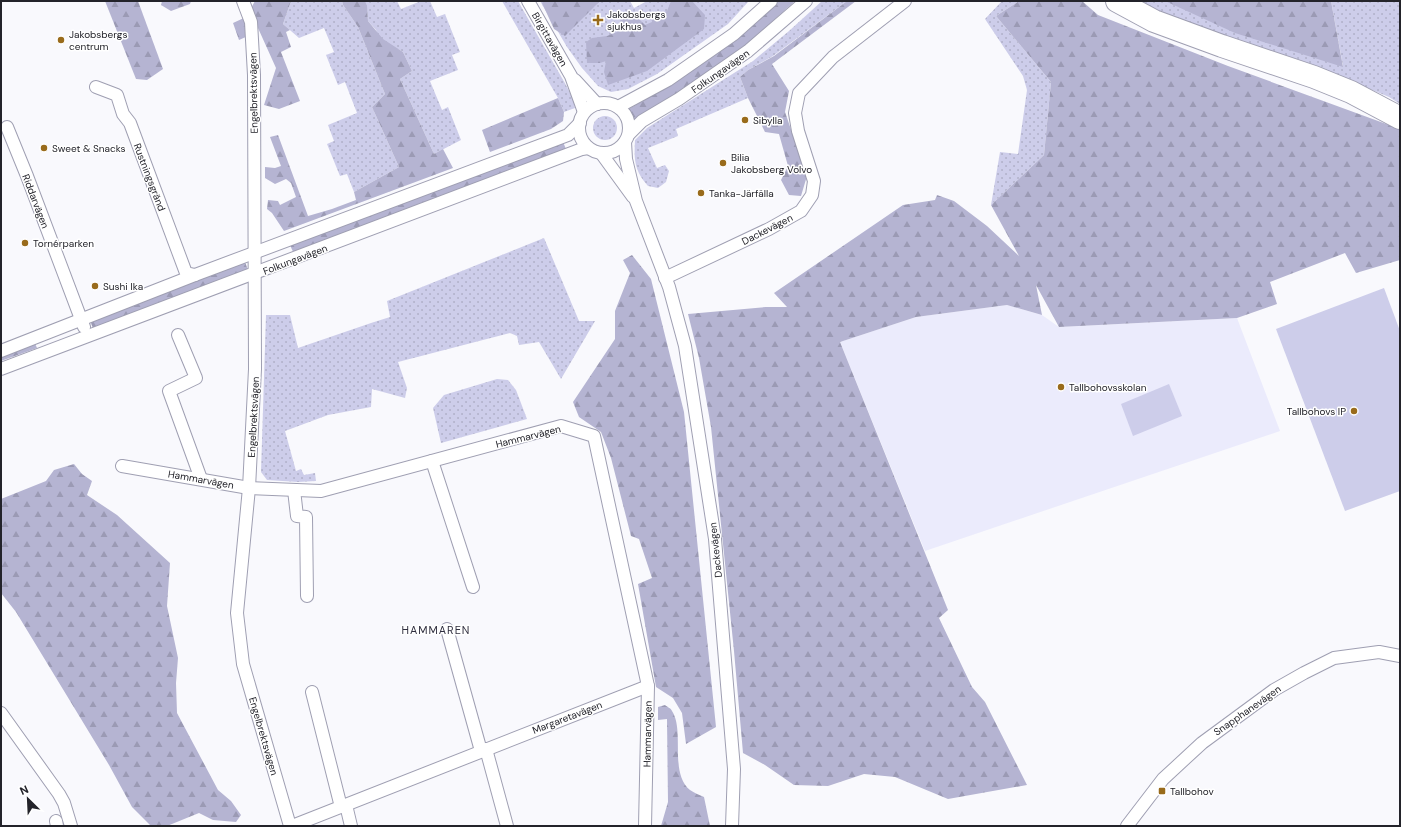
<svg xmlns="http://www.w3.org/2000/svg" width="1401" height="827" font-family="'DM Sans',sans-serif">
<style>
.built{fill:#ebebfc}
.grass{fill:url(#grass-dots)}
.forest{fill:url(#forest-firs)}
.garden{fill:#cdcdea}
.lines{fill:none;stroke-linecap:round;stroke-linejoin:round}
.street-casing{stroke:#9f9fb2;stroke-width:14}
.highway-casing{stroke:#9f9fb2;stroke-width:24}
.street{stroke:#fff;stroke-width:12}
.highway{stroke:#fff;stroke-width:22}
.poi-dot{fill:#996b1b;stroke:#fff;stroke-width:1.5}
.labels{text-anchor:middle;stroke-width:3;stroke-linejoin:round;paint-order:stroke}
.poi-label{font-size:10px;fill:#23232a;stroke:#fff;text-anchor:start}
.street-label{font-size:10px;fill:#23232a;stroke:#fff}
.neighbourhood-label{font-size:11px;letter-spacing:1px;fill:#2f2e3e;stroke:#fff}
</style>
<defs>
<pattern id="grass-dots" width="8" height="8" patternUnits="userSpaceOnUse"><rect width="8" height="8" fill="#cdcdea"/><path d="M2 2h.1M6 6h.1" fill="none" stroke="#b0b0c9" stroke-width="1.8" stroke-linecap="round"/></pattern>
<pattern id="forest-firs" width="22" height="20" patternUnits="userSpaceOnUse"><rect width="22" height="20" fill="#b5b4d2"/><path d="M5 1l3.5 6h-7zM16 11l3.5 6h-7z" fill="#9b9ab4"/></pattern>
</defs>
<rect width="100%" height="100%" fill="#f9f9fd"/>
<path class="built" d="M1007 305 1042 315 1059 327 1237 318 1280 431 925 551 840 342 916 317Z"/>
<g class="grass">
<path d="M291 1H342L343 5 358 27 385 94 372 107 399 167 354 192 347 174 340 176 327 144 334 141 328 125 357 113 345 82 338 85 326 55 334 52 324 28 299 38 283 24Z"/>
<path d="M364 1H397L401 9 421 1H430L437 17 445 14 460 52 452 55 458 70 430 81 442 110 448 107 461 140 434 154 400 79 412 71 403 52 398 49 385 54 376 30 368 21 367 9Z"/>
<path d="M502 1H518L566 85 573 99 575 108 564 112 558 98Z"/>
<path d="M540 1H630L634 8 647 1H749L728 24 657 74 628 89 611 92 598 86 582 68 567 47Z"/>
<path d="M822 1H847L773 56 748 70 740 77 748 98 676 129 678 136 648 148 657 168 665 165 669 171 666 182 658 188 648 186C634 170 634 160 635 140L647 128 753 61 789 31Z"/>
<path d="M1002 1H1019L996 16 1051 82 1044 155 991 205 1000 152 1018 154 1027 90 1023 76 985 19Z"/>
<path d="M1137 1H1167L1343 66 1331 1H1399L1400 3V104L1389 97 1305 62 1173 18Z"/>
<circle cx="605" cy="128" r="12"/>
<path d="M544 238 579 321H595L561 379 539 342 519 345 517 336 510 333 398 362 407 388 405 398 372 389 371 407 328 415 285 431 296 471 301 469 304 475 315 473 316 481 298 482 267 480 261 472 266 315H290L298 348 371 323 390 317 387 301Z"/>
<path d="M497 379 508 380 516 390 527 419 441 443 433 408 444 395Z"/>
</g>
<g class="forest">
<path d="M105 1H138L163 69 147 80 136 79Z"/>
<path d="M162 1H191L190 4 171 11 161 5Z"/>
<path d="M255 1H291L283 24 290 30 286 32 291 47 281 52 300 101 279 109 264 105 276 68 258 28 253 25 248 36 239 40 233 23 246 17Z"/>
<path d="M342 1H365L367 6 368 21 383 39 403 52 412 71 400 79 434 154 443 149 453 168 284 231 272 213 267 209 268 200 278 201 280 205 296 197 291 183 286 179 275 184 265 178V167L275 168 281 166 270 137 278 135 308 216 332 209 356 200 354 192 399 167 372 107 385 94 358 27 343 5Z"/>
<path d="M544 1H600L565 36 554 29 542 3Z"/>
<path d="M671 1H692L705 15 704 29 647 71 608 85 604 72 606 61 600 63H587L586 42 592 38 607 36 617 32 621 18 637 17 645 25 652 22 651 17 667 11Z"/>
<path d="M779 1H795L745 46 719 67 633 122 627 110C666 88 703 65 738 38 752 26 765 13 779 1Z"/>
<path d="M847 1H856L772 64 789 91 785 112 807 176 801 196 789 195 781 180 788 166 779 134 765 132 748 98 740 77 748 70 774 56Z"/>
<path d="M1019 1H1082L1098 15 1228 66 1400 129V260L1356 273 1345 253 1270 282 1277 304 1237 318 1059 327 1036 285 1042 315 1007 305 916 317 840 342 948 610 939 618 972 687 985 702 1027 785 948 799 895 777 864 774 828 786 794 785 765 765 743 753 734 651 711 427 699 358 688 314 766 307H787L774 293 903 205 935 200 937 195 954 201 987 226 1019 256 991 205 1044 155 1051 82 996 16Z"/>
<path d="M1165 1H1331L1343 67 1235 33Z"/>
<path d="M558 98 564 112 563 121 551 129 490 152 482 130Z"/>
<path d="M563 142 566 149 294 254 290 245Z"/>
<path d="M632 255 651 279 684 412 716 727 686 744 682 713 673 698 656 687 638 584 652 578 639 539 631 536 611 458 601 432 579 417 573 402 615 339V311L630 273 623 260Z"/>
<path d="M245 262 248 270 93 328 90 321Z"/>
<path d="M34 341 37 348 1 361V354Z"/>
<path d="M74 464 82 474 92 481 87 495 117 515 170 563 167 606 178 658 176 683 177 713 218 790 231 801 241 815 236 822 213 820 199 813 167 826H151L132 807 109 765 16 612 1 593V499L46 481 54 470Z"/>
<path d="M665 705C667 707 671 708 672 711 685 731 669 773 690 790 694 793 700 795 704 797L710 826H661L668 802 667 719 658 720V707Z"/>
</g>
<g class="garden">
<path d="M1384 288 1400 331V491L1345 511 1276 329Z"/>
<path d="M1169 384 1182 416 1133 436 1121 404Z"/>
</g>
<g class="lines">
<defs>
<g id="street">
<path d="M243 1 251 22 254 75 255 369 249 488 237 613 243 664 290 826"/>
<path d="M528 1 571 76 584 112"/>
<path d="M575 80 597 104"/>
<path d="M96 87 117 95 123 114 130 123 186 273 195 275"/>
<circle cx="604" cy="128" r="25"/>
<path d="M618 107 668 80 734 34 771 1"/>
<path d="M7 127 27 176 84 327"/>
<path d="M629 134 642 121 679 99 748 51 806 1"/>
<path d="M625 142 626 159 636 201 669 287 685 346 715 539 734 769 732 826"/>
<path d="M601 153 633 197"/>
<path d="M665 278 769 229 801 211 812 195 814 181 798 131 795 113 799 93 833 57 905 1"/>
<path d="M178 335 196 378 169 391 201 479"/>
<path d="M1 351 195 275 568 135 580 123"/>
<path d="M1 369 582 149 588 148"/>
<path d="M432 461 473 587"/>
<path d="M122 466 249 488 321 491 561 426 594 436 648 686 645 826"/>
<path d="M294 490 297 516 306 517 307 596"/>
<path d="M447 629 481 751"/>
<path d="M312 692 341 807"/>
<path d="M1 713 59 794 64 803 71 826"/>
<path d="M486 749 507 826"/>
<path d="M346 805 351 826"/>
<path d="M56 821 57 826"/>
<path d="M292 826 648 686"/>
<path d="M1127 826 1163 779 1202 743 1274 690 1304 673 1334 658 1379 652 1400 656"/>
</g>
<path id="highway" d="M1117 1 1154 21 1222 46 1314 77 1351 92 1400 118"/>
</defs>
<use href="#street" class="street-casing"/>
<use href="#highway" class="highway-casing"/>
<use href="#street" class="street"/>
<use href="#highway" class="highway"/>
</g>
<g class="poi-dot">
<path d="M596 14h4v4h4v4h-4v4h-4v-4h-4v-4h4z"/>
<circle cx="61" cy="40" r="4"/>
<circle cx="745" cy="120" r="4"/>
<circle cx="44" cy="148" r="4"/>
<circle cx="723" cy="163" r="4"/>
<circle cx="701" cy="193" r="4"/>
<circle cx="25" cy="243" r="4"/>
<circle cx="95" cy="286" r="4"/>
<circle cx="1061" cy="387" r="4"/>
<circle cx="1354" cy="411" r="4"/>
<rect x="1158" y="787" width="8" height="8" rx="2"/>
</g>
<g class="labels">
<g class="poi-label">
<text x="607" y="18">Jakobsbergs<tspan x="607" dy="12">sjukhus</tspan></text>
<text x="69" y="38">Jakobsbergs<tspan x="69" dy="12">centrum</tspan></text>
<text x="753" y="124">Sibylla</text>
<text x="52" y="152">Sweet &amp; Snacks</text>
<text x="731" y="161">Bilia<tspan x="731" dy="12">Jakobsberg Volvo</tspan></text>
<text x="709" y="197">Tanka-Järfälla</text>
<text x="33" y="247">Tornérparken</text>
<text x="103" y="290">Sushi Ika</text>
<text x="1069" y="391">Tallbohovsskolan</text>
<text x="1346" y="415" text-anchor="end">Tallbohovs IP</text>
<text x="1170" y="795">Tallbohov</text>
</g>
<g class="street-label">
<text transform="translate(550 39) rotate(60)" y="4">Birgittavägen</text>
<text transform="translate(720 71) rotate(-35)" y="4">Folkungavägen</text>
<text transform="translate(253 93) rotate(-91)" y="4">Engelbrektsvägen</text>
<text transform="translate(150 177) rotate(69)" y="4">Rustningsgränd</text>
<text transform="translate(36 201) rotate(69)" y="4">Riddarvägen</text>
<text transform="translate(767 229) rotate(-27)" y="4">Dackevägen</text>
<text transform="translate(295 259) rotate(-21)" y="4">Folkungavägen</text>
<text transform="translate(253 417) rotate(-87)" y="4">Engelbrektsvägen</text>
<text transform="translate(528 436) rotate(-14)" y="4">Hammarvägen</text>
<text transform="translate(201 479) rotate(10)" y="4">Hammarvägen</text>
<text transform="translate(715 550) rotate(-96)" y="4">Dackevägen</text>
<text transform="translate(1247 710) rotate(-35)" y="4">Snapphanevägen</text>
<text transform="translate(567 717) rotate(-21)" y="4">Margaretavägen</text>
<text transform="translate(647 734) rotate(-89)" y="4">Hammarvägen</text>
<text transform="translate(264 736) rotate(74)" y="4">Engelbrektsvägen</text>
</g>
<g class="neighbourhood-label">
<text x="436" y="634">HAMMAREN</text>
</g>
</g>
<rect width="1401" height="827" fill="none" stroke="#23232a" stroke-width="4"/>
<g transform="translate(28 799) rotate(336)" stroke="#ffffff" stroke-width="3" paint-order="stroke">
<path d="M0-3L7 15L0 10L-7 15Z" fill="#23232a"/>
<text y="-6" font-size="11" font-weight="bold" text-anchor="middle" fill="#23232a">N</text>
</g>
</svg>
